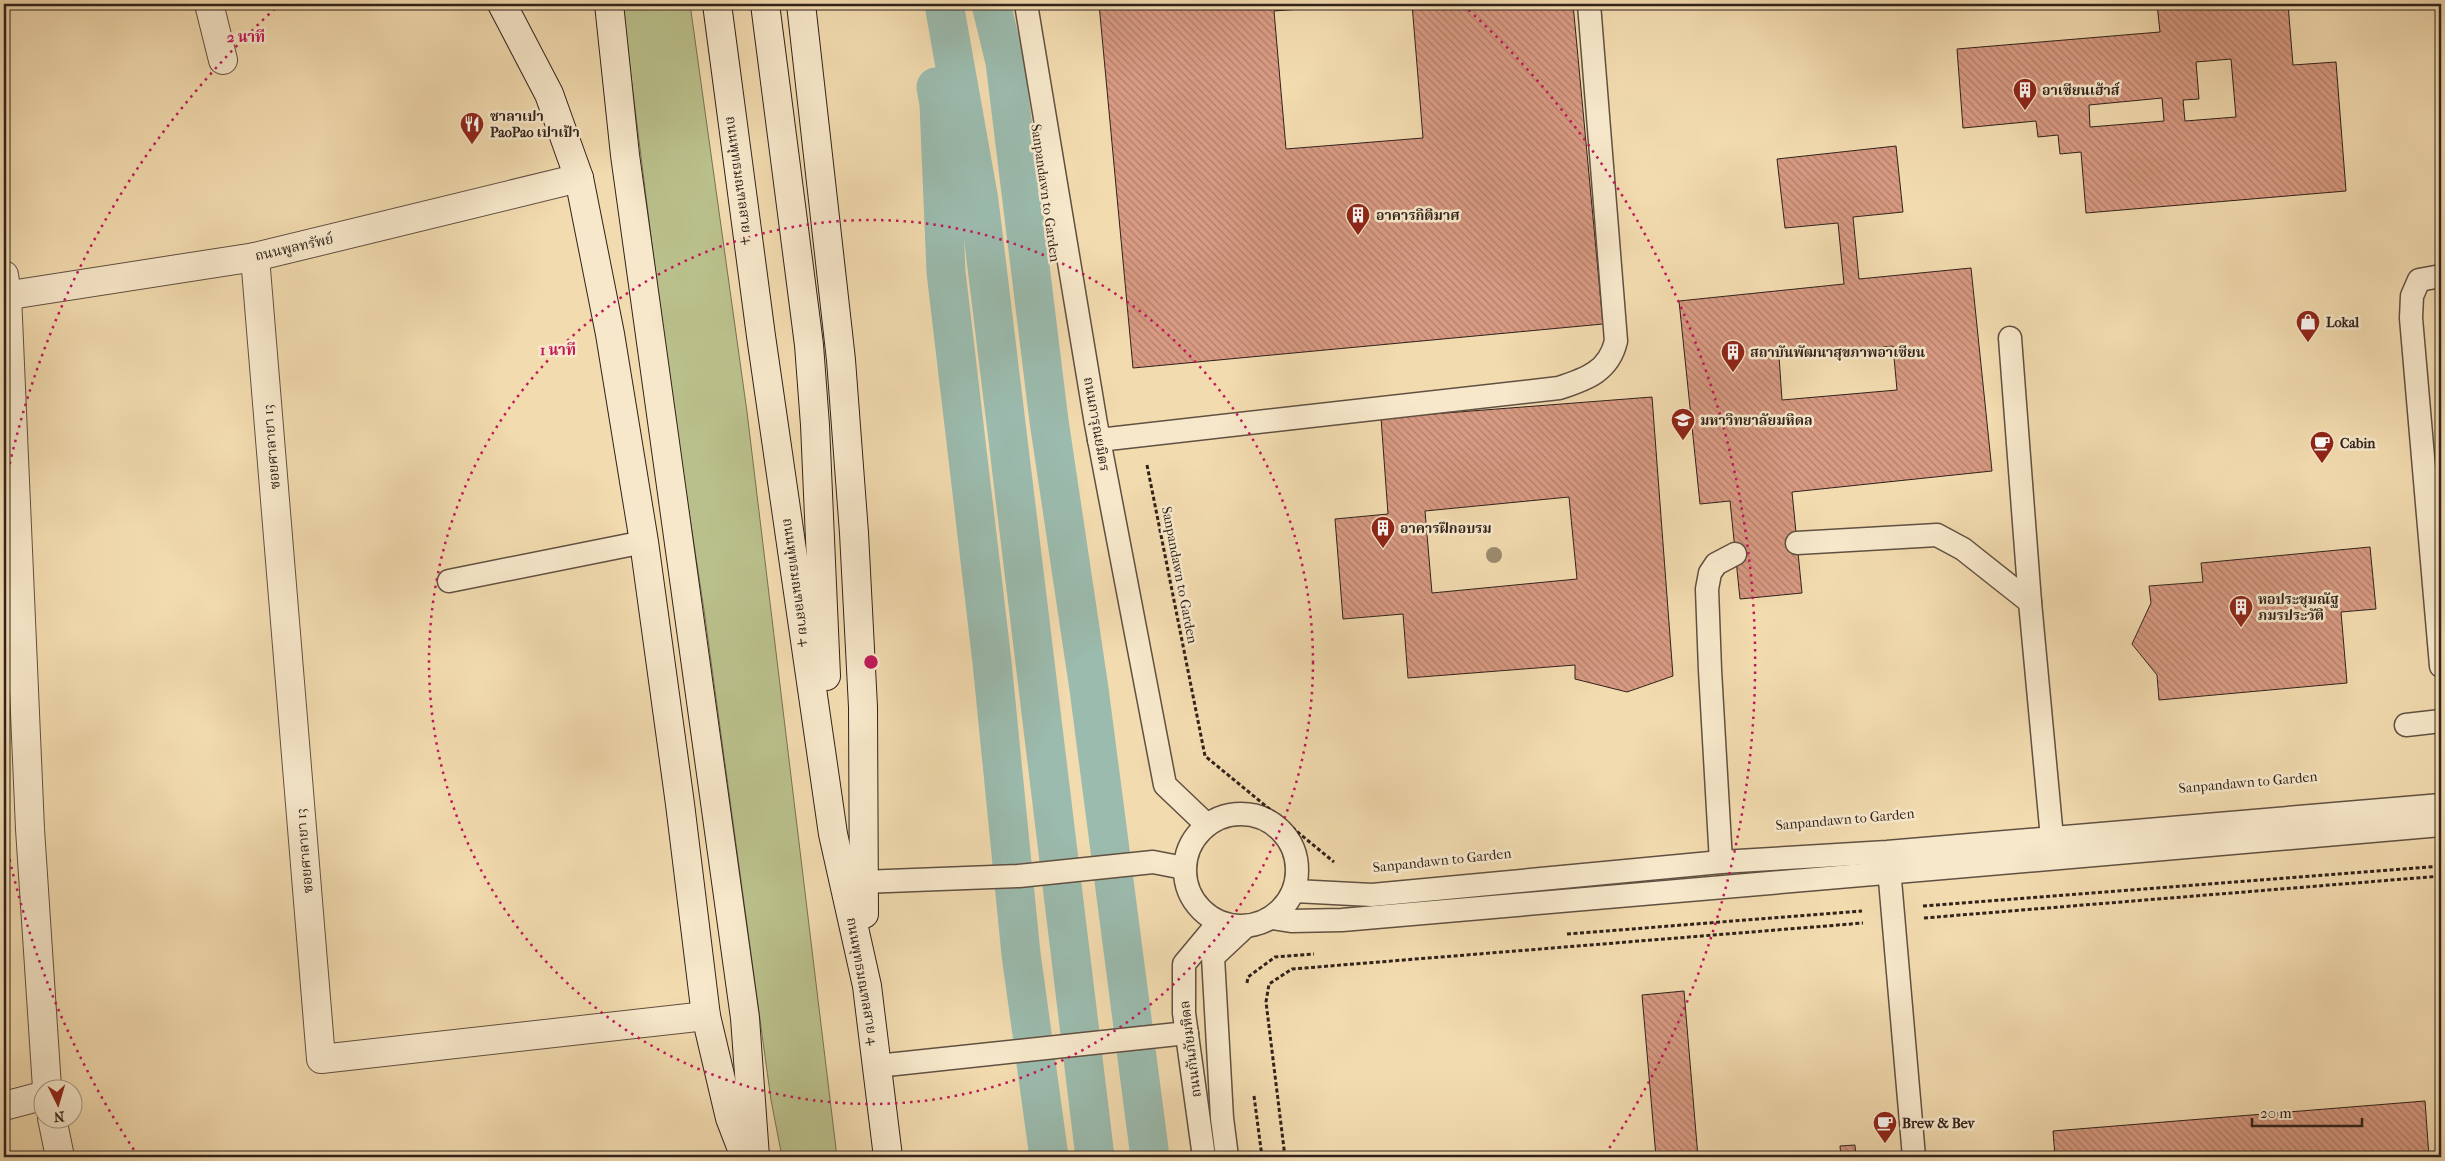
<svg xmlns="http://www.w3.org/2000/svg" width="2445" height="1161" font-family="'IM FELL French Canon','Noto Serif Thai',serif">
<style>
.green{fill:#bac08b;stroke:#767154}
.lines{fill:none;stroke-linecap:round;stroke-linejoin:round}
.canal{stroke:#9bbbae;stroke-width:39}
.building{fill:url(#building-back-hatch);stroke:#31221c;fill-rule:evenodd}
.service-casing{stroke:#615041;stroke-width:25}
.minor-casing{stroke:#615041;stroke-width:30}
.secondary-casing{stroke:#31221c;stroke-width:30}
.path{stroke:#31221c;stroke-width:3;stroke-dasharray:4 2.5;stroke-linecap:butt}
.service{stroke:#f7e8cb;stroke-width:22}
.minor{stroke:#f7e8cb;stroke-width:28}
.secondary{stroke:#f7e8cb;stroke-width:28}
.tree{fill:#9b8b6e}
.ring{fill:none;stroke:#c2185b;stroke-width:2.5;stroke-dasharray:2.5 5}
.labels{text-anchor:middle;stroke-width:5;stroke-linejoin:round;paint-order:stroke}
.poi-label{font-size:14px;font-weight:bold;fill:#31221c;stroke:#f7e8cb;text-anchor:start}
.street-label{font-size:14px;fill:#31221c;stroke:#f7e8cb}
.centre{fill:#c2185b;stroke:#f7e8cb;stroke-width:2.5}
.ring-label{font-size:15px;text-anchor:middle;font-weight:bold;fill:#c2185b;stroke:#f7e8cb;stroke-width:5;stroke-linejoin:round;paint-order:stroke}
</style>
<defs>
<pattern id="building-back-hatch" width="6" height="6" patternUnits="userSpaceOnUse" patternTransform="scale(1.25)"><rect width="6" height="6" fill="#d89a82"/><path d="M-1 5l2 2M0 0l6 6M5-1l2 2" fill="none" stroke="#b07d6a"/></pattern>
</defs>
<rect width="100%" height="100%" fill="#f2dbaf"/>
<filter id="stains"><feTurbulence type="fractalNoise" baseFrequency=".004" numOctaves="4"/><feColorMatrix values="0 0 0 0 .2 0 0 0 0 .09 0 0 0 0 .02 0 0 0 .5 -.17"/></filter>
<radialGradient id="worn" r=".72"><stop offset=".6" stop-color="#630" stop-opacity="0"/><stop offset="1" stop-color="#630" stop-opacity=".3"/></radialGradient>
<path class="green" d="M622 4H690L747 412 837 1157H782L771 1100 704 610 669 381Z"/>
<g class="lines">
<g class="canal">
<path d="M944 4 979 201 1095 1157"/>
<path d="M991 4 1005 62 1049 421 1089 689 1150 1157"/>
<path d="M936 87 939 104 946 272 992 662 1021 954 1049 1157"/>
</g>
</g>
<g class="building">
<path d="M1099 4H1364L1274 11 1286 149 1423 138 1412 4H1573L1603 324 1133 368Z"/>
<path d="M2157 4H2288L2293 65 2336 62 2346 191 2086 213 2081 152 2060 154 2058 135 2038 137 2036 121 1963 128 1957 49 2160 32ZM2231 59 2236 117 2185 121 2183 100 2199 99 2196 62ZM2162 98 2164 121 2090 127 2089 105Z"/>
<path d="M1896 146 1903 212 1853 217 1859 279 1971 268 1992 471 1792 492 1802 593 1740 599 1730 501 1700 504 1679 301 1844 284 1838 223 1785 228 1777 159ZM1893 346 1897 390 1782 400 1779 356Z"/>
<path d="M1652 397 1673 676 1627 692 1575 679V665L1408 678 1403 614 1343 619 1335 519 1388 514 1381 418ZM1569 497 1577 579 1432 593 1425 511Z"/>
<path d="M2370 547 2376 609 2341 612 2347 683 2159 700 2157 675 2132 644 2151 603 2149 586 2203 582 2201 563Z"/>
<path d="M1684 991 1698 1157H1656L1642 995Z"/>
<path d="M2425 1101 2429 1157H2055L2053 1131Z"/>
<path d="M1855 1145 1856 1157H1841L1840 1146Z"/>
</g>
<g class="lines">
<defs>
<g id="service">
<path d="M1026 4 1096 424 1165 785 1207 825"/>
<path d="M2441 276 2419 280 2412 296 2411 318 2441 666"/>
<path d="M2010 338 2030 602 2052 838"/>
<path d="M1099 440 1559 388C1587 379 1609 371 1616 341L1589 4"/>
<path d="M1797 543 1937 535 1963 549 2030 602"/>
<path d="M449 581 644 542"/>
<path d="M2406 725 2441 721"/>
<circle cx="1241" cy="870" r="56"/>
<path d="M1888 857 1914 1157"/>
<path d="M1721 862 1710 670 1707 589 1710 573 1716 564 1735 554"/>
<path d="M862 882 1019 876 1153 862 1184 868"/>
<path d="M1295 891 1372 895 1721 862 1887 852 2441 805"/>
<path d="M1272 918 1291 921 1342 920 2441 825"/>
<path d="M877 1066 1187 1033"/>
<path d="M1204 1157 1184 1013V964L1219 922"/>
<path d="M1227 1157 1222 1118 1213 957 1246 926"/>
</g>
<g id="minor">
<path d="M209 4 223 60"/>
<path d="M255 257 321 1059 706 1016"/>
<path d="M4 275 7 295 30 829 47 1088"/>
<path d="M4 296 255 257 579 178"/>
<path d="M4 1106 42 1096"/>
<path d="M52 1118 60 1157"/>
</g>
<g id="secondary">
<path d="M502 4 549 94 579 178 610 334 644 542 680 804 706 1016 730 1118 745 1157"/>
<path d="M609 4 625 155 745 1018 755 1157"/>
<path d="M717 4 761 336 833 834 867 986 888 1157"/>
<path d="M765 4 809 345 815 425 826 676"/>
<path d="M801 4 841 360 854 533 863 707 864 914"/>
</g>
</defs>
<use href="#service" class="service-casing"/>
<use href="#minor" class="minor-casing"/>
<use href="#secondary" class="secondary-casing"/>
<g class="path">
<path d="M1147 465 1205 756 1334 862"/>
<path d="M1923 906 2441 866"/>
<path d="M1924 918 2441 876"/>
<path d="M1567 934 1862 911"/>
<path d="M1247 983 1248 977 1275 957 1314 954"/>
<path d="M1254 1096 1262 1157"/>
<path d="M1285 1157 1266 1002 1269 984 1292 969 1863 923"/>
</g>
<use href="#service" class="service"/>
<use href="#minor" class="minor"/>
<use href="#secondary" class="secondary"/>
</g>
<circle class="tree" cx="1494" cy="555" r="8"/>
<g class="ring">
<circle cx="871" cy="662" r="442"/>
<path d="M138 1156A884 884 0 0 1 5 838M5 486A884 884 0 0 1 279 5M1463 5A884 884 0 0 1 1604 1156"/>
</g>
<defs>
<symbol id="building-pin" viewBox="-11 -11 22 30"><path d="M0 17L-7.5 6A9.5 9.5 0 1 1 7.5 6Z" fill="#8f2418" stroke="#f7e8cb"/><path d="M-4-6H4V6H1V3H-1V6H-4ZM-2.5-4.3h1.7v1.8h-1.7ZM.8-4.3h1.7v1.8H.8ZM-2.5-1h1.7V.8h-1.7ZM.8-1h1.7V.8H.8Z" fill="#fff"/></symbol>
<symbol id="restaurant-pin" viewBox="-11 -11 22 30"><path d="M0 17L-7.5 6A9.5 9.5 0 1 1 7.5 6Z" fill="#8f2418" stroke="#f7e8cb"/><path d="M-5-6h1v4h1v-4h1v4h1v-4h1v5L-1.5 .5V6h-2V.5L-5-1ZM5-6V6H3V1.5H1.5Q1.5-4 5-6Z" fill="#fff"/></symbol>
<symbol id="shop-pin" viewBox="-11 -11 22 30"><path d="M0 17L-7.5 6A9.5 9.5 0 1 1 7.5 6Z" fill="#8f2418" stroke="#f7e8cb"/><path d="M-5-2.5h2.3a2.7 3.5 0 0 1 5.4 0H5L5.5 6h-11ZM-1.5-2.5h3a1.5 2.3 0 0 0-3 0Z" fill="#fff"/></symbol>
<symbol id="university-pin" viewBox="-11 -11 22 30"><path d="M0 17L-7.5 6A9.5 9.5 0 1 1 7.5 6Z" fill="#8f2418" stroke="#f7e8cb"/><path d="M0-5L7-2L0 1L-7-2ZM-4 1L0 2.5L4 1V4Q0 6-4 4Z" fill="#fff"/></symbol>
<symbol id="cafe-pin" viewBox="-11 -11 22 30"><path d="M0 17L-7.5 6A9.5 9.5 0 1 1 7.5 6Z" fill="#8f2418" stroke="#f7e8cb"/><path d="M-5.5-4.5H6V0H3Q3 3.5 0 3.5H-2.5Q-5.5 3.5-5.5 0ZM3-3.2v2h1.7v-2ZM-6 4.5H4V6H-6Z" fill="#fff"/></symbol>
</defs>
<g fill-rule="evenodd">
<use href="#building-pin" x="2011" y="76" width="28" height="38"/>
<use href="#restaurant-pin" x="458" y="110" width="28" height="38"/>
<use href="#building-pin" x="1344" y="201" width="28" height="38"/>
<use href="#shop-pin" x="2294" y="308" width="28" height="38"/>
<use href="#building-pin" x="1719" y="338" width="28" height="38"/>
<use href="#university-pin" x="1669" y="406" width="28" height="38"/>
<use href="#cafe-pin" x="2308" y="429" width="28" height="38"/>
<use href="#building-pin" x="1369" y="514" width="28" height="38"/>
<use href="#building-pin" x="2227" y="593" width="28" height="38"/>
<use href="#cafe-pin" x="1871" y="1109" width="28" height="38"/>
</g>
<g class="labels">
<g class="poi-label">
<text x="2042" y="95">อาเซียนเฮ้าส์</text>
<text x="490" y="121">ซาลาเปา<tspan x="490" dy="16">PaoPao เปาเป้า</tspan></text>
<text x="1376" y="220">อาคารกิติมาศ</text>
<text x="2326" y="327">Lokal</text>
<text x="1750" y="357">สถาบันพัฒนาสุขภาพอาเซียน</text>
<text x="1700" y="425">มหาวิทยาลัยมหิดล</text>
<text x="2340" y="448">Cabin</text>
<text x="1400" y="533">อาคารฝึกอบรม</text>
<text x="2258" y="604">หอประชุมณัฐ<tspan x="2258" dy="16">ภมรประวัติ</tspan></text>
<text x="1902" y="1128">Brew &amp; Bev</text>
</g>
<g class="street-label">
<text transform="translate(740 180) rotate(82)" y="5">ถนนพุทธมณฑลสาย 4</text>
<text transform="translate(1046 193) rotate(82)" y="5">Sanpandawn to Garden</text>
<text transform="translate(294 247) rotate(-13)" y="5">ถนนพูลทรัพย์</text>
<text transform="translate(1097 424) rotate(80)" y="5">ถนนการุณยมิตร</text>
<text transform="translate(271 447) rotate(-95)" y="5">ซอยศาลายา 13</text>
<text transform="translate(1180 575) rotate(79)" y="5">Sanpandawn to Garden</text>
<text transform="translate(797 582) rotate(82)" y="5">ถนนพุทธมณฑลสาย 4</text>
<text transform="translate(2248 782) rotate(-5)" y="5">Sanpandawn to Garden</text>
<text transform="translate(1845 819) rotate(-5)" y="5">Sanpandawn to Garden</text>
<text transform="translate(304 851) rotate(-95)" y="5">ซอยศาลายา 13</text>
<text transform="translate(1442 860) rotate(-6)" y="5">Sanpandawn to Garden</text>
<text transform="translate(863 981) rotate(80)" y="5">ถนนพุทธมณฑลสาย 4</text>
<text transform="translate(1190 1049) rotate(-97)" y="5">ถนนกันภัยมหิดล</text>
</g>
</g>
<circle cx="871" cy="662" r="8" class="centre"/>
<g class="ring-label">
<text x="246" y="42">2 นาที</text>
<text x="558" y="355">1 นาที</text>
</g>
<rect width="2445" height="1161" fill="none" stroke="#f2dbaf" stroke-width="20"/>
<rect x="5" y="5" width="2435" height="1151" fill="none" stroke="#31221c" stroke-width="2.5"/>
<rect x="10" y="10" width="2425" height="1141" fill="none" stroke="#31221c"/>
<g transform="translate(58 1104) rotate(175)"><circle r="24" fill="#f7e8cb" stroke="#a89985"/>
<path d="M0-4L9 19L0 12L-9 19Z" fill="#8f2418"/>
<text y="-8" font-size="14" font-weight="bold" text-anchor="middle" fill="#31221c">N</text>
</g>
<path d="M2252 1118v8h110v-8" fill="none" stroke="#31221c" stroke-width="2.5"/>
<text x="2260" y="1118" font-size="15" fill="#31221c" stroke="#f7e8cb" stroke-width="4" paint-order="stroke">20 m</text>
<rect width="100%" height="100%" filter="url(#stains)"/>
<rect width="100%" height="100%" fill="url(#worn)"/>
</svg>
